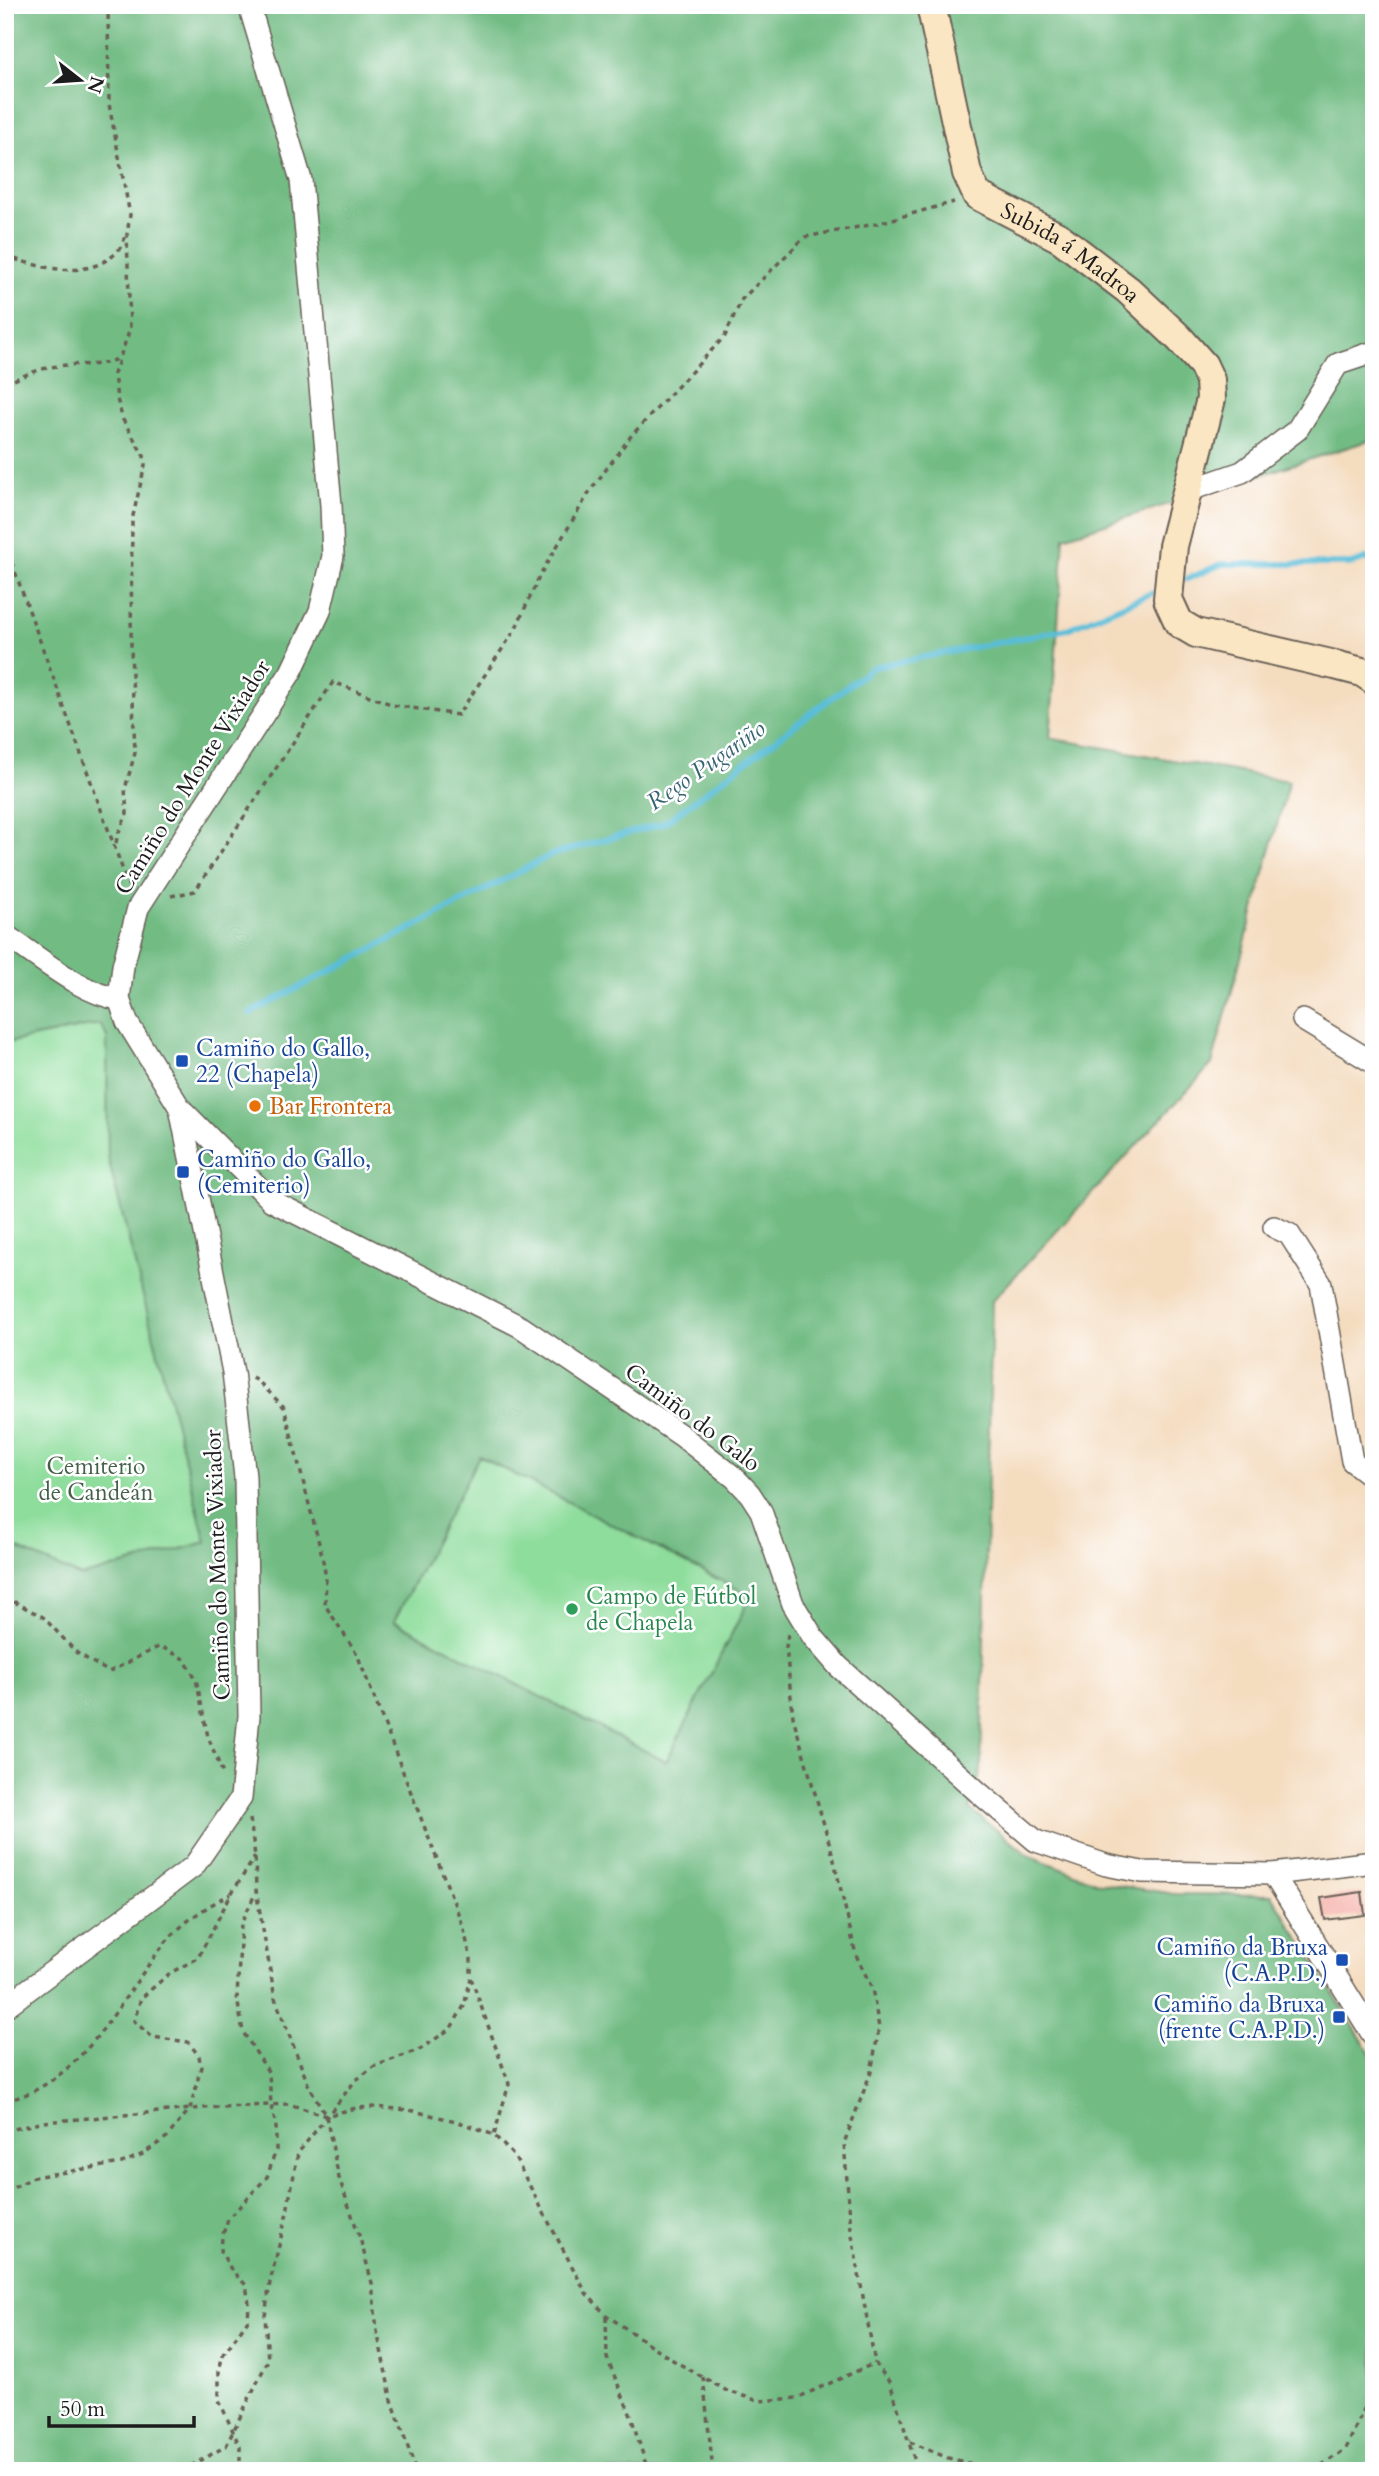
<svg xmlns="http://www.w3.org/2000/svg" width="1379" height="2476" font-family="Cardo,serif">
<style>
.green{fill:#8edd9c;stroke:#557c5c;stroke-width:2}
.forest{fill:#72bc84;stroke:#476c50;stroke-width:2;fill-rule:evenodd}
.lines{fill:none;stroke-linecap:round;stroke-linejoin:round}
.stream{stroke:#59bdd8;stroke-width:6}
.building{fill:#f5aca4}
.street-casing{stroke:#685f55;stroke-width:24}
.secondary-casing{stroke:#685f55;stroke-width:32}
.path{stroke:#685f55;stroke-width:3.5;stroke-dasharray:5 5;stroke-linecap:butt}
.street{stroke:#fff;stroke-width:21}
.secondary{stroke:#fbe6c3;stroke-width:28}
.transit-dot{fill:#1a4fb4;stroke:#fff;stroke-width:2.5}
.food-dot{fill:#e8710a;stroke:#fff;stroke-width:2.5}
.leisure-dot{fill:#2e9e5b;stroke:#fff;stroke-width:2.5}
.labels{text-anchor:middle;stroke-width:5;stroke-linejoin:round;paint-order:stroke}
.street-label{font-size:23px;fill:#1c1c1c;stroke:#fff}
.transit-label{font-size:23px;fill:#164399;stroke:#fff;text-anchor:start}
.food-label{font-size:23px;fill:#c56008;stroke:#fff;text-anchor:start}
.park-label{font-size:23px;fill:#446049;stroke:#fff}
.leisure-label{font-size:23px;fill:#27864d;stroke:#fff;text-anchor:start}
.water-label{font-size:24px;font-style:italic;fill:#376471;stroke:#fff}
</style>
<rect width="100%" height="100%" fill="#fff"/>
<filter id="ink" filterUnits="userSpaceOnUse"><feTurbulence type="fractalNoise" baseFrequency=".0143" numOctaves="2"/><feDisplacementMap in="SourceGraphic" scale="14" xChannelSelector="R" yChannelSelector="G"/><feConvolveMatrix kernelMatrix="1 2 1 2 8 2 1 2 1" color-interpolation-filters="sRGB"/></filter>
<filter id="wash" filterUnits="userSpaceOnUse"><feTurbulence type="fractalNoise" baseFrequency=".00686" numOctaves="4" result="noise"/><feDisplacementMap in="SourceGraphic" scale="28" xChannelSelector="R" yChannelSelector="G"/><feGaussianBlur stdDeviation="1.57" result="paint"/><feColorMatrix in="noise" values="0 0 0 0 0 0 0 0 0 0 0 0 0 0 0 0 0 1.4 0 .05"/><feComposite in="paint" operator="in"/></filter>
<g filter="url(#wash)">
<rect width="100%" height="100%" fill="#f4dcbf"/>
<g class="green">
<path d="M101 1024 107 1037 108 1158 206 1542 81 1577 5 1543V1043Z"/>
<path d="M479 1456 751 1596 666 1762 394 1621Z"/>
</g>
<path class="forest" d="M5 5H1374V439L1064 537 1050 738 1289 781 1212 1064 992 1301 981 1770 970 1809 1030 1856 1100 1883 1175 1894 1272 1895 1374 2059V2471H5V1543L81 1577 206 1542 108 1158 107 1036 100 1024 5 1043ZM479 1456 751 1596 666 1762 394 1621Z"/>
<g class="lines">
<g class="stream">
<path d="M1187 579 1222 564H1352L1374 556"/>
<path d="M250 1013 551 855 664 823 873 667 1067 629 1152 593"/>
</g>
</g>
<g id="blocks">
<path class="building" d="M1362 1892 1365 1915 1325 1920 1321 1898Z"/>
</g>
</g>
<g filter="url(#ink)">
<use href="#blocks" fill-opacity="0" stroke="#685f55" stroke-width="2"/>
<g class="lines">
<defs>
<g id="street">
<path d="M1187 491 1242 472 1297 430 1338 364 1374 352"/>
<path d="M5 935C38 956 81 994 119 999"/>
<path d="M1303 1020 1374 1063"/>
<path d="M181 1109 272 1201 521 1327 682 1436 735 1478 750 1494 761 1511 793 1604 813 1637 838 1666 978 1792 1036 1841 1106 1865 1142 1872 1273 1874 1374 1862"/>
<path d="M1274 1227 1289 1234 1321 1284 1352 1461 1374 1478"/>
<path d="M1273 1874 1374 2037"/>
<path d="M5 2007 194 1866 241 1798 249 1716 245 1477 233 1372 180 1108 127 1022 119 999 123 966 138 908 291 672 320 611 333 556 331 505 301 180 249 5"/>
</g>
<g id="secondary">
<path id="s1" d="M931 5 967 173 977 195 1060 238 1128 290 1179 338 1203 365 1210 380 1211 399 1173 546 1168 599 1179 623 1196 633 1335 665 1362 672 1374 680"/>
</g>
</defs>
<use href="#street" class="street-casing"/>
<use href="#secondary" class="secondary-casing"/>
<g class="path">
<path d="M108 5 109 104 130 215 127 234 130 329 114 374 117 399 123 420 144 456 145 465 132 520 131 648 135 753 125 789 127 814 118 834 115 847"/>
<path d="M402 11V5"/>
<path d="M5 256C39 267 84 281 115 254 120 250 123 241 126 236"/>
<path d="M5 384C22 376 40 368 58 366 83 362 94 369 119 358"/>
<path d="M5 544 129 887"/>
<path d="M171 896 195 891 333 682 393 705 458 715 515 630 540 575 590 491 631 436 725 336 742 299 805 237 875 224 954 202"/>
<path d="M252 1378 257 1380 284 1407 322 1555 326 1578 325 1605 357 1654 463 1926 471 1959V1978L509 2084 494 2135"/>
<path d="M5 1597 43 1617 77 1653 109 1672 160 1646 184 1659 196 1679 208 1737 223 1774"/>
<path d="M788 1634 786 1647 793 1717 833 1856 856 1955 872 1988 879 2028 871 2072 844 2143 851 2230 875 2363 890 2383 918 2471"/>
<path d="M250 1819 255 1856 256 1890 275 1998 308 2084 326 2116 339 2178 360 2238 372 2283 377 2331 391 2397 416 2471"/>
<path d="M5 2101C84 2083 119 1999 166 1942 184 1921 207 1906 231 1894"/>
<path d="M5 2131 44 2122 204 2108 289 2104 326 2116 356 2108 374 2107 409 2110 456 2121 494 2135 514 2156 586 2293 606 2315 671 2359 727 2391 759 2401 797 2398 875 2363"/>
<path d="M5 2192 34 2177 122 2163 143 2154 167 2137 190 2109 201 2067 199 2056 188 2042 152 2037 134 2021 141 1998 170 1973 198 1958 231 1894 255 1857"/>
<path d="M606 2316 607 2358 631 2416 648 2471"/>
<path d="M703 2377 713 2471"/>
<path d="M910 2442 948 2458 1001 2471"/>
<path d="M182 2471 226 2446 268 2360 265 2316 270 2282 286 2217 298 2153 355 2081 375 2066 421 2049 451 2028 464 2006 471 1978"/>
<path d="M240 2471V2447L219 2400V2370L223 2355 248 2320 249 2304 246 2285 232 2271 221 2252 222 2237 228 2219 267 2177 276 2150V2125L271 2105 269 2073 243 2032 237 1998 241 1924 256 1892"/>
<path d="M1313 2471 1346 2449 1374 2386"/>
</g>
<use href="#street" class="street"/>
<use href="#secondary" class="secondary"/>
</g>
</g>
<g class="transit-dot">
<rect x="175" y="1054" width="14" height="14" rx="3.5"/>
<rect x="176" y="1165" width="14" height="14" rx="3.5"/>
<rect x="1335" y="1953" width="14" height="14" rx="3.5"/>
<rect x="1332" y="2010" width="14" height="14" rx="3.5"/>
</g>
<circle class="food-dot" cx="255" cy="1106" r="7"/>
<circle class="leisure-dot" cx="572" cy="1609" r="7"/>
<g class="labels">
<g class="street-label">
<text dy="8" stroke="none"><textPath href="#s1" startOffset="306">Subida á Madroa</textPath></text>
<text transform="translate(192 777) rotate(-58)" y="8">Camiño do Monte Vixiador</text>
<text transform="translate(693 1417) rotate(37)" y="8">Camiño do Galo</text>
<text transform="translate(217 1565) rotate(-92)" y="8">Camiño do Monte Vixiador</text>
</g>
<g class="transit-label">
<text x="196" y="1056">Camiño do Gallo,<tspan x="196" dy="26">22 (Chapela)</tspan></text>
<text x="197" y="1167">Camiño do Gallo,<tspan x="197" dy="26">(Cemiterio)</tspan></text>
<text x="1328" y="1955" text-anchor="end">Camiño da Bruxa<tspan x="1328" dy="26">(C.A.P.D.)</tspan></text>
<text x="1325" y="2012" text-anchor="end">Camiño da Bruxa<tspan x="1325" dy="26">(frente C.A.P.D.)</tspan></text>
</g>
<g class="food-label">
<text x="269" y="1114">Bar Frontera</text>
</g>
<g class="park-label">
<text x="96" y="1474">Cemiterio<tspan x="96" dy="26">de Candeán</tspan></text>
</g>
<g class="leisure-label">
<text x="586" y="1604">Campo de Fútbol<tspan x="586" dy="26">de Chapela</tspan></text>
</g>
<g class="water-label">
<text transform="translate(706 765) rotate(-35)" y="8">Rego Pugariño</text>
</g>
</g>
<rect width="1379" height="2476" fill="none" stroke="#fff" stroke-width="28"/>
<g transform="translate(80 80) rotate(107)" stroke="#ffffff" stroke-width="5" paint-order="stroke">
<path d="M0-5L12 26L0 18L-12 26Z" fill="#1c1c1c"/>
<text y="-10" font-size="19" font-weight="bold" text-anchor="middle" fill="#1c1c1c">N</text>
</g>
<path d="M49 2416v10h145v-10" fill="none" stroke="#1c1c1c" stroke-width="3.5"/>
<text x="60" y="2416" font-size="21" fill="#1c1c1c" stroke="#ffffff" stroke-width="5" paint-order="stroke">50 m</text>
</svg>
